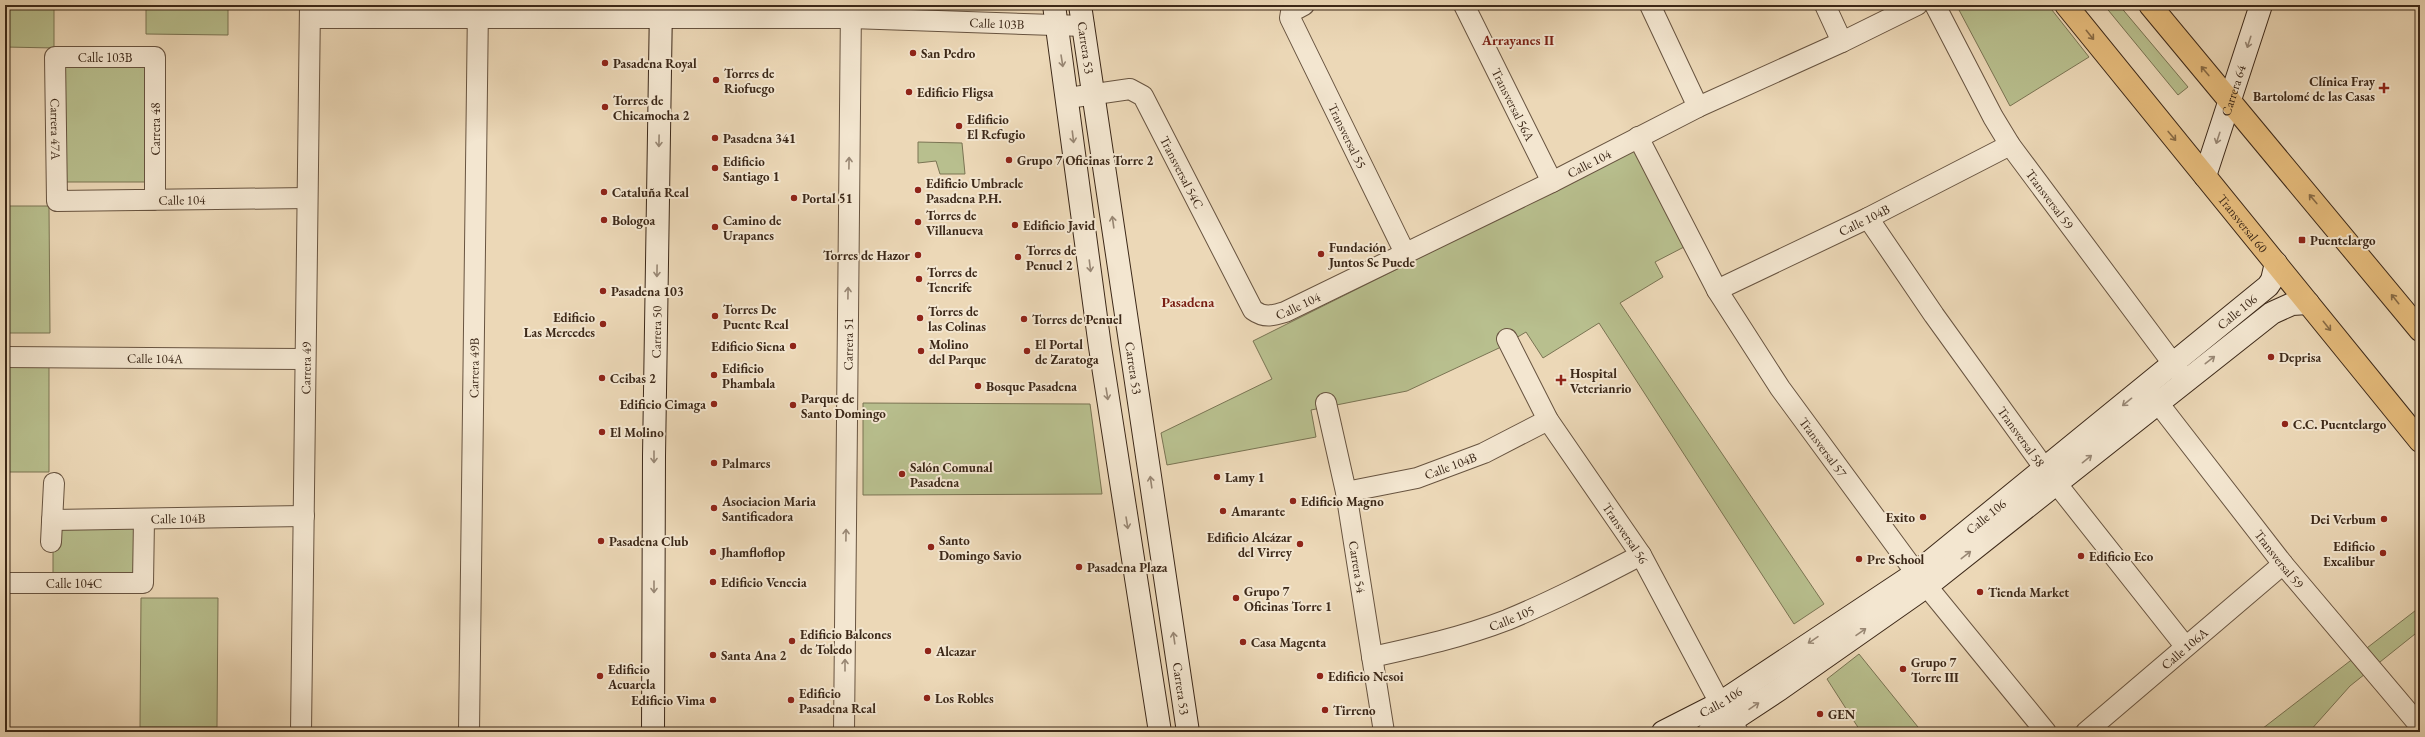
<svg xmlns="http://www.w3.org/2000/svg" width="2425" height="737" font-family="'EB Garamond',serif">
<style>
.green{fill:#b8bf8e;stroke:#7a7453}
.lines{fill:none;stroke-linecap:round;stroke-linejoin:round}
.street-casing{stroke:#685440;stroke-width:22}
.secondary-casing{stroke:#3c2818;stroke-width:24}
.primary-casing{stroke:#3c2818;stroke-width:24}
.street{stroke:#f3e6d0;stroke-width:20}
.secondary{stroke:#f3e6d0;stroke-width:22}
.primary{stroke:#e6bc7c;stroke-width:22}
.oneway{stroke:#886b45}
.oneway2{stroke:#988774}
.poi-dot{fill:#8f2418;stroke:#f3e6d0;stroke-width:1.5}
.labels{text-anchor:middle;stroke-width:4;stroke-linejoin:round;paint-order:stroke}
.street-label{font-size:13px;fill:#3c2818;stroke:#f3e6d0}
.poi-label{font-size:13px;font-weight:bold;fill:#3c2818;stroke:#f3e6d0;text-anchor:start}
.neighbourhood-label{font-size:14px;font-weight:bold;fill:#7a1f14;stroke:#f3e6d0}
</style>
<rect width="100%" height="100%" fill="#ecd8b7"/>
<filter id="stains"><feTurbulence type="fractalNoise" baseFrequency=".005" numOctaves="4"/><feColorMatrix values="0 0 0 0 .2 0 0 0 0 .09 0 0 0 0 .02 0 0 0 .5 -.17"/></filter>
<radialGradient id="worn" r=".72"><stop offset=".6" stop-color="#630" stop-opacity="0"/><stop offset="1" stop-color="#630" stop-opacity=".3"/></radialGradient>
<g class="green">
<path d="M5 5H54V48L5 47Z"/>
<path d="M146 5H228V35L146 34Z"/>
<path d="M1969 5H2048L2089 57 2010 106 1959 10Z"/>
<path d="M2104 5H2119L2188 87 2178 95Z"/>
<rect x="65" y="66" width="81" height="116"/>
<path d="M918 142 962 143 965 174H940L936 161 918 163Z"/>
<path d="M1637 149 1684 247 1655 262 1663 277 1620 303 1824 604 1794 624 1599 323 1543 358 1526 332 1499 348 1407 391 1311 410 1316 437 1167 465 1161 433 1272 379 1253 341Z"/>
<path d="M5 206H49L50 333H5Z"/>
<path d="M5 363 49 364V472H5Z"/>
<path d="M863 403 1090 404 1102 494 863 495Z"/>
<path d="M137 521 138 574 53 575V522Z"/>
<path d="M141 598H218L217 727H140Z"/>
<path d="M2420 607V630L2350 686 2309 732H2258Z"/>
<path d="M1859 654 1922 732H1861L1827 679Z"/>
</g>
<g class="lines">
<defs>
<g id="street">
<path id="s1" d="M1304 5 1291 12 1290 18 1405 253"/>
<path id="s2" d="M1464 5 1552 182"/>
<path d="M1650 5 1698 107"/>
<path d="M1825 5 1842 42"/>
<path id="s3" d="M1935 5 1993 117 2010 145 2183 377"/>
<path id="s4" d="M310 18H851L1084 26"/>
<path id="s5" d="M1068 98 1130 89 1143 96 1253 310C1264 318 1272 316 1285 312L1552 182 1698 107 1842 42 1917 5"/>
<path id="s6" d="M1638 137 1717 290 1780 388 1916 573 2046 732"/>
<path id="s7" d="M155 200V57H55L57 201 307 198"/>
<path id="s8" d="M1868 218 1934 315 2045 469 2185 646"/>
<path id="s9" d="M1717 290 1868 218 2010 145"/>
<path id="s10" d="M1507 339 1548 420 1641 555 1730 722 1738 732"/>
<path id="s11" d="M5 357 305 359"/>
<path id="s12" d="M2148 390 2283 564 2420 726"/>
<path id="s13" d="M1326 403 1346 492 1384 732"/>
<path id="s14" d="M1346 492 1417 478 1484 453 1548 420"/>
<path id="s15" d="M52 520 304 516"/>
<path d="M51 542 54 483"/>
<path id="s16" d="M5 583H143L144 519"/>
<path id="s17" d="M1372 657C1418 647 1463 637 1507 620 1553 601 1597 578 1641 555"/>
<path id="s18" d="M301 732 310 5"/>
<path id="s19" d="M469 732 478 5"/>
<path id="s20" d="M844 732 851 5"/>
<path id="s21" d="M2086 732 2283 564"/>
</g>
<g id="secondary">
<path d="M1054 5 1100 347 1160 732"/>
<path id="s22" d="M1080 5 1188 732"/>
<path id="s23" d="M2205 176 2261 5"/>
<path id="s24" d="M653 732 654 456 661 5"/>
<path id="s25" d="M1663 732 1720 703 1916 573 2268 286 2272 280 2276 263"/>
<path d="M1709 732 1730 722 1780 689 1927 586 2272 313 2292 304 2308 303"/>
</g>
<g id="primary">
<path id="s26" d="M2066 5 2420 441"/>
<path d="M2150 5 2420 330"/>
</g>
</defs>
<use href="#street" class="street-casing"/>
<use href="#secondary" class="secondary-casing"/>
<use href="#primary" class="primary-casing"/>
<use href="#street" class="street"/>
<use href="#secondary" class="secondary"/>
<use href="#primary" class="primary"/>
</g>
<defs><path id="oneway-shaft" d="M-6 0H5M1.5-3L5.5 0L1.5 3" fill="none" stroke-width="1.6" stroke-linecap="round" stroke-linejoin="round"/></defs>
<g class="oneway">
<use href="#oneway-shaft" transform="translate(2090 35) rotate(51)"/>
<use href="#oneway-shaft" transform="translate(2205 71) rotate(-130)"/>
<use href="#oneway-shaft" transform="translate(2172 136) rotate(50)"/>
<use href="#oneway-shaft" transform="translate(2313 199) rotate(-130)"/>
<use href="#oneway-shaft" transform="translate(2395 299) rotate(-129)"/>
<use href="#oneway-shaft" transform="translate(2327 326) rotate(51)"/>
</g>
<g class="oneway2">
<use href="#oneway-shaft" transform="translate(2249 42) rotate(108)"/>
<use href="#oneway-shaft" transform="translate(1062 61) rotate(81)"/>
<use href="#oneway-shaft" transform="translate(1073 137) rotate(83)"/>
<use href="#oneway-shaft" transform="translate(2218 138) rotate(108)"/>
<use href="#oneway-shaft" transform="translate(659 141) rotate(91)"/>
<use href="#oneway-shaft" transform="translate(849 163) rotate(-89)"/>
<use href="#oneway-shaft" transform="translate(1113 222) rotate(-98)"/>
<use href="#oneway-shaft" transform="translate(1090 266) rotate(83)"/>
<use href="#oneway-shaft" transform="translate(657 271) rotate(91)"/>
<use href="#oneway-shaft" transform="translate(848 293) rotate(-89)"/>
<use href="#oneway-shaft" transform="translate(2210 360) rotate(-38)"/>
<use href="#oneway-shaft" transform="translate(1107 394) rotate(81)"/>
<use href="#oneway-shaft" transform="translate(2127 402) rotate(141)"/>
<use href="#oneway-shaft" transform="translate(654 457) rotate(90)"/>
<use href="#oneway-shaft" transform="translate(2087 459) rotate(-39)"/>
<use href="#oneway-shaft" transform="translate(1151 482) rotate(-98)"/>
<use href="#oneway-shaft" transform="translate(1127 523) rotate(81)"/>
<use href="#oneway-shaft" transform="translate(846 535) rotate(-89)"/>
<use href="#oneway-shaft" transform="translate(1966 555) rotate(-38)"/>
<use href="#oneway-shaft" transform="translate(654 587) rotate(90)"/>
<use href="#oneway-shaft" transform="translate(1861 632) rotate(-35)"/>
<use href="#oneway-shaft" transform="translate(1174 638) rotate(-98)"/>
<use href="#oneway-shaft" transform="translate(1813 640) rotate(146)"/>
<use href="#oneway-shaft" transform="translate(845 665) rotate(-90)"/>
<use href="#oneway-shaft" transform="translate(1754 706) rotate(-34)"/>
</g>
<g class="poi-dot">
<circle cx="913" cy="53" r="4"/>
<circle cx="605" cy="63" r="4"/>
<circle cx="716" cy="80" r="4"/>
<path d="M2382 82h4v4h4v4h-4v4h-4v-4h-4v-4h4z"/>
<circle cx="909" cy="92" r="4"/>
<circle cx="605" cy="107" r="4"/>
<circle cx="959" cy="126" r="4"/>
<circle cx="715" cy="138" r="4"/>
<circle cx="1009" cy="160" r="4"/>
<circle cx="715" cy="168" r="4"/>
<circle cx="918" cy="190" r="4"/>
<circle cx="604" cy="192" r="4"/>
<circle cx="794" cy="198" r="4"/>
<circle cx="604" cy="220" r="4"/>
<circle cx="918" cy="222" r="4"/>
<circle cx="1015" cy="225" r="4"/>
<circle cx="715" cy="227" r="4"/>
<rect x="2298" y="236" width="8" height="8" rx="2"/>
<circle cx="1321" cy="254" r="4"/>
<circle cx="918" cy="255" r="4"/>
<circle cx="1018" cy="257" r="4"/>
<circle cx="919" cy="279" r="4"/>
<circle cx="603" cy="291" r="4"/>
<circle cx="715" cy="316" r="4"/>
<circle cx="920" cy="318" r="4"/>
<circle cx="1024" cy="319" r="4"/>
<circle cx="603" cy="324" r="4"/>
<circle cx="793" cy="346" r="4"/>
<circle cx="921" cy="351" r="4"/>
<circle cx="1027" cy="351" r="4"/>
<circle cx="2271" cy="357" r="4"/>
<circle cx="714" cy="375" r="4"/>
<circle cx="602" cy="378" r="4"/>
<path d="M1559 374h4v4h4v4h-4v4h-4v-4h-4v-4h4z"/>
<circle cx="978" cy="386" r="4"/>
<circle cx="714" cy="404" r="4"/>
<circle cx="793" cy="405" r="4"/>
<circle cx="2285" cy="424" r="4"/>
<circle cx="602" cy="432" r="4"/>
<circle cx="714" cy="463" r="4"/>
<circle cx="902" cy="474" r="4"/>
<circle cx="1217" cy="477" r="4"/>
<circle cx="1293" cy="501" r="4"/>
<circle cx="714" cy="508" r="4"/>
<circle cx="1223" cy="511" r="4"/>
<circle cx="1923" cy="517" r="4"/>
<circle cx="2384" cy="519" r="4"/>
<circle cx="601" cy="541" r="4"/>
<circle cx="1300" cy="544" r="4"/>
<circle cx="931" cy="547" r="4"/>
<circle cx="713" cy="552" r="4"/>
<circle cx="2383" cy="553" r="4"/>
<circle cx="2081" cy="556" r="4"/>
<circle cx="1859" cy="559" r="4"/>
<circle cx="1079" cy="567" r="4"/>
<circle cx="713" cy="582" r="4"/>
<circle cx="1980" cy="592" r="4"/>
<circle cx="1236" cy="598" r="4"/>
<circle cx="792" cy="641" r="4"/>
<circle cx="1243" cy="642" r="4"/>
<circle cx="928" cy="651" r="4"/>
<circle cx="713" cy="655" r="4"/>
<circle cx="1903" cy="669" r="4"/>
<circle cx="600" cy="676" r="4"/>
<circle cx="1320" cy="676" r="4"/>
<circle cx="927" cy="698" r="4"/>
<circle cx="713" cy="700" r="4"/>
<circle cx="791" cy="700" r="4"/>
<circle cx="1325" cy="710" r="4"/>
<circle cx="1820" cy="714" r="4"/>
</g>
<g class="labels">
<g class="street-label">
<text dy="5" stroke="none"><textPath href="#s4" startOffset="687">Calle 103B</textPath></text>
<text dy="5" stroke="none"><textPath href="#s22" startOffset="43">Carrera 53</textPath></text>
<text x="105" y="62">Calle 103B</text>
<text dy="5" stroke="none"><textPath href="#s23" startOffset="90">Carrera 64</textPath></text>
<text dy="5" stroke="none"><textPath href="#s2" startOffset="111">Transversal 56A</textPath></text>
<text dy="5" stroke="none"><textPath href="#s7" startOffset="315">Carrera 47A</textPath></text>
<text transform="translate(155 129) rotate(-90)" y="5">Carrera 48</text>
<text dy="5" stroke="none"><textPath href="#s1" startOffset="152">Transversal 55</textPath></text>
<text dy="5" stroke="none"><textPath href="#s5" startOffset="690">Calle 104</textPath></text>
<text dy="5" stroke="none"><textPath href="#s5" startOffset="163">Transversal 54C</textPath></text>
<text dy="5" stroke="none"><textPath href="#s7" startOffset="512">Calle 104</textPath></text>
<text dy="5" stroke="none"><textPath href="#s3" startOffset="226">Transversal 59</textPath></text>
<text dy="5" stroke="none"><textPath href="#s9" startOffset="163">Calle 104B</textPath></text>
<text dy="5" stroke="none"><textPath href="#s26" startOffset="281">Transversal 60</textPath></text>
<text dy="5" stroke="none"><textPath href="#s5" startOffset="366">Calle 104</textPath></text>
<text dy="5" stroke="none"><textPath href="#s25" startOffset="713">Calle 106</textPath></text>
<text dy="5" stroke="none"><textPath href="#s24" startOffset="400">Carrera 50</textPath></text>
<text dy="5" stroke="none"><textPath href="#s20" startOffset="388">Carrera 51</textPath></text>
<text dy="5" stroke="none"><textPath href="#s11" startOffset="150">Calle 104A</textPath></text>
<text dy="5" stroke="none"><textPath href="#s18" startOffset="364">Carrera 49</textPath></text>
<text dy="5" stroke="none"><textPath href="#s19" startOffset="364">Carrera 49B</textPath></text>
<text dy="5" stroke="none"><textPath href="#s22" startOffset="367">Carrera 53</textPath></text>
<text dy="5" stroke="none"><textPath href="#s8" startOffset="267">Transversal 58</textPath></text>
<text dy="5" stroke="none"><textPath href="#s6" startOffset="362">Transversal 57</textPath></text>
<text dy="5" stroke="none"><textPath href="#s14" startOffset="108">Calle 104B</textPath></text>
<text dy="5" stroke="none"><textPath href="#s25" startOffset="389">Calle 106</textPath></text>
<text dy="5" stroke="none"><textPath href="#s15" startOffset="126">Calle 104B</textPath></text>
<text dy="5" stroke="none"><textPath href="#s10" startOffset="228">Transversal 56</textPath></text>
<text dy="5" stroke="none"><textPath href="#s12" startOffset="214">Transversal 59</textPath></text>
<text dy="5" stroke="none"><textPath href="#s13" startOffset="167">Carrera 54</textPath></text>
<text dy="5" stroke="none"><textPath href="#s16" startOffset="69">Calle 104C</textPath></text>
<text dy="5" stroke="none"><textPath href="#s17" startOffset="145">Calle 105</textPath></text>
<text dy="5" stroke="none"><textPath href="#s21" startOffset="129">Calle 106A</textPath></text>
<text dy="5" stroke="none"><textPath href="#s22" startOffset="691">Carrera 53</textPath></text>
<text dy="5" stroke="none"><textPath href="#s25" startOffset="65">Calle 106</textPath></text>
</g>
<g class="poi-label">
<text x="921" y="58">San Pedro</text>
<text x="613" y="68">Pasadena Royal</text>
<text x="724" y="78">Torres de<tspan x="724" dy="15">Riofuego</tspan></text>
<text x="2375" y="86" text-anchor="end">Clínica Fray<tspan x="2375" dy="15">Bartolomé de las Casas</tspan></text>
<text x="917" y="97">Edificio Fligsa</text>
<text x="613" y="105">Torres de<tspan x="613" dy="15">Chicamocha 2</tspan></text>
<text x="967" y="124">Edificio<tspan x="967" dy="15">El Refugio</tspan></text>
<text x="723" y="143">Pasadena 341</text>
<text x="1017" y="165">Grupo 7 Oficinas Torre 2</text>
<text x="723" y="166">Edificio<tspan x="723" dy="15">Santiago 1</tspan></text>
<text x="926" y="188">Edificio Umbracle<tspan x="926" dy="15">Pasadena P.H.</tspan></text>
<text x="612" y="197">Cataluña Real</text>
<text x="802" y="203">Portal 51</text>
<text x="926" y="220">Torres de<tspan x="926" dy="15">Villanueva</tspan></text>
<text x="612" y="225">Bologoa</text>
<text x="723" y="225">Camino de<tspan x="723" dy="15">Urapanes</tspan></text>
<text x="1023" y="230">Edificio Javid</text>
<text x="2310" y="245">Puentelargo</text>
<text x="1329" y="252">Fundación<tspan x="1329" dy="15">Juntos Se Puede</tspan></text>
<text x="1026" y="255">Torres de<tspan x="1026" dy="15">Penuel 2</tspan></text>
<text x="910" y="260" text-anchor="end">Torres de Hazor</text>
<text x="927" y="277">Torres de<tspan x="927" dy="15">Tenerife</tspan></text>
<text x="611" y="296">Pasadena 103</text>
<text x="723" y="314">Torres De<tspan x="723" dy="15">Puente Real</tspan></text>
<text x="928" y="316">Torres de<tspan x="928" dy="15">las Colinas</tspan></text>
<text x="595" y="322" text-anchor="end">Edificio<tspan x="595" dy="15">Las Mercedes</tspan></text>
<text x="1032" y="324">Torres de Penuel</text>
<text x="929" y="349">Molino<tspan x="929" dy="15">del Parque</tspan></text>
<text x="1035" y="349">El Portal<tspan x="1035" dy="15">de Zaratoga</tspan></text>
<text x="785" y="351" text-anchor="end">Edificio Siena</text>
<text x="2279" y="362">Deprisa</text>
<text x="722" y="373">Edificio<tspan x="722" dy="15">Phambala</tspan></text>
<text x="1570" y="378">Hospital<tspan x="1570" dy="15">Veterianrio</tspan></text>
<text x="610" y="383">Ceibas 2</text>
<text x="986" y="391">Bosque Pasadena</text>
<text x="801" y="403">Parque de<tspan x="801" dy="15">Santo Domingo</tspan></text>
<text x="706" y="409" text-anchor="end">Edificio Cimaga</text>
<text x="2293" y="429">C.C. Puentelargo</text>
<text x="610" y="437">El Molino</text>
<text x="722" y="468">Palmares</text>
<text x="910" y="472">Salón Comunal<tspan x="910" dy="15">Pasadena</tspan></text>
<text x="1225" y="482">Lamy 1</text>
<text x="722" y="506">Asociacion Maria<tspan x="722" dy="15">Santificadora</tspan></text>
<text x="1301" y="506">Edificio Magno</text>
<text x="1231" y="516">Amarante</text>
<text x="1915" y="522" text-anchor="end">Exito</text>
<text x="2376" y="524" text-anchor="end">Dei Verbum</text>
<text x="1292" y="542" text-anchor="end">Edificio Alcázar<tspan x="1292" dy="15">del Virrey</tspan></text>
<text x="939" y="545">Santo<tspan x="939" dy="15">Domingo Savio</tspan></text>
<text x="609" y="546">Pasadena Club</text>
<text x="2375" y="551" text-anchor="end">Edificio<tspan x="2375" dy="15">Excalibur</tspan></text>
<text x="721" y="557">Jhamfloflop</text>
<text x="2089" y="561">Edificio Eco</text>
<text x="1867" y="564">Pre School</text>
<text x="1087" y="572">Pasadena Plaza</text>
<text x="721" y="587">Edificio Venecia</text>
<text x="1244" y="596">Grupo 7<tspan x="1244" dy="15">Oficinas Torre 1</tspan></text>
<text x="1988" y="597">Tienda Market</text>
<text x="800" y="639">Edificio Balcones<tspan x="800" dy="15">de Toledo</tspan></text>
<text x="1251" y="647">Casa Magenta</text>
<text x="936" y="656">Alcazar</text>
<text x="721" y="660">Santa Ana 2</text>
<text x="1911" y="667">Grupo 7<tspan x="1911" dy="15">Torre III</tspan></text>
<text x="608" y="674">Edificio<tspan x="608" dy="15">Acuarela</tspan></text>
<text x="1328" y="681">Edificio Nesoi</text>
<text x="799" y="698">Edificio<tspan x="799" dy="15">Pasadena Real</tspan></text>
<text x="935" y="703">Los Robles</text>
<text x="705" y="705" text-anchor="end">Edificio Vima</text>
<text x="1333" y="715">Tirreno</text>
<text x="1828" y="719">GEN</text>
</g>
<g class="neighbourhood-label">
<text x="1518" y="45">Arrayanes II</text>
<text x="1188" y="307">Pasadena</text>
</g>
</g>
<rect width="2425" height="737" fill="none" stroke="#ecd8b7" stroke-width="20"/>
<rect x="6" y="6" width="2413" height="725" fill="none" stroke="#3c2818" stroke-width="2"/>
<rect x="10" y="10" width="2405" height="717" fill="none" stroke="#3c2818"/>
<rect width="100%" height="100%" filter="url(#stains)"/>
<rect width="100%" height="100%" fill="url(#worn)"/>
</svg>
